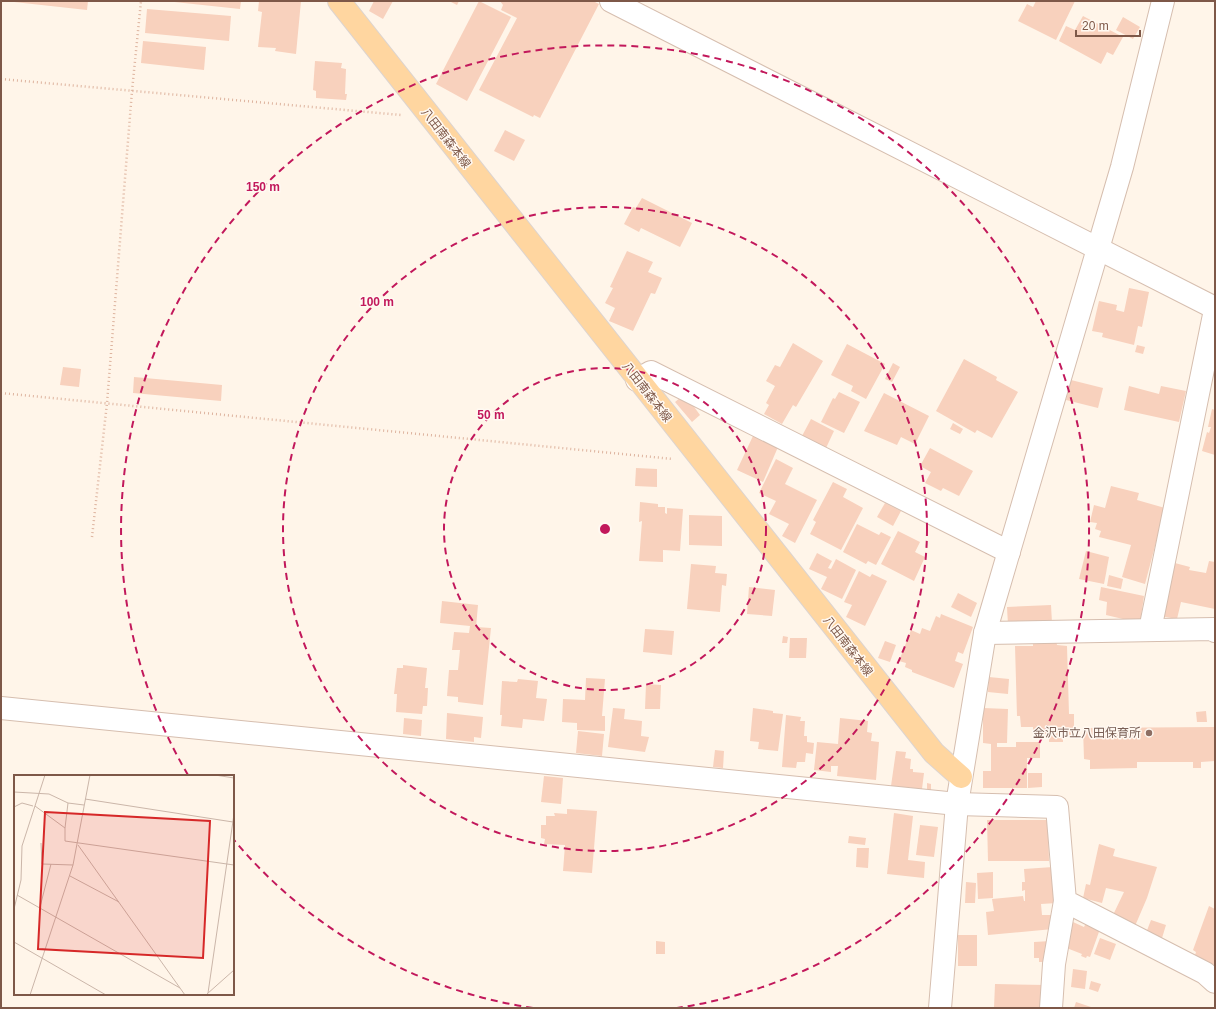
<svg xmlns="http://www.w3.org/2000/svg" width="1216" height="1009" font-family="Arial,'Noto Sans JP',sans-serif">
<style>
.building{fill:#f8d1bd}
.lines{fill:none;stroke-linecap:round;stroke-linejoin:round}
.minor-casing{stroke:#d6beaf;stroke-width:24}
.major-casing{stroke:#ddd4cf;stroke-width:24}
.path{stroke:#deb49f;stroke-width:2.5;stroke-dasharray:1 3;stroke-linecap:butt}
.minor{stroke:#fff;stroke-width:22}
.major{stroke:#ffd6a0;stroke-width:22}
.ring{fill:none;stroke:#c2185b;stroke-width:2;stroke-dasharray:7 5}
.education-dot{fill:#8d6e63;stroke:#fff9f2;stroke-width:1.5}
.labels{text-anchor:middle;stroke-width:3;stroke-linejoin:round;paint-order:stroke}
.street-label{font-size:12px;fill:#7e5848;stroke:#fff9f2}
.education-label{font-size:12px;fill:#785e54;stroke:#fff9f2;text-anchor:end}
.inset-road{fill:none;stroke:#cbb6a9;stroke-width:1}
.view{fill:#d62828;fill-opacity:0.15;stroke:#d62828;stroke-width:2}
.inset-edge{fill:none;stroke:#7e5848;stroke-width:2}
.centre{fill:#c2185b;stroke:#fff9f2;stroke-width:2}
.ring-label{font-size:12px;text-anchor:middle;font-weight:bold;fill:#c2185b;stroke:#fff9f2;stroke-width:3;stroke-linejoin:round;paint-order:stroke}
</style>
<rect width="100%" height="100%" fill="#fff5e9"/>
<g class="building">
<path d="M5 1H88L87 10Z"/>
<path d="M165 1H241L240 9Z"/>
<path d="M259 1H301L296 54 275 51 276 48 258 47 262 12 258 11Z"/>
<path d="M374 1H393L383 19 369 11Z"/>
<path d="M449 1H459L457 5Z"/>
<path d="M479 1 511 17 467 101 436 84Z"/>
<path d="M500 1H593L599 4 540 118 534 115 533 117 479 90 517 18 501 10 503 5Z"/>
<path d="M1036 1H1075L1056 40 1018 21 1027 4 1033 7Z"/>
<path d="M147 9 231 16 229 41 145 33Z"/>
<path d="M1083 16 1123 37 1113 55 1107 52 1101 64 1059 41 1066 26 1075 30Z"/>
<path d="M1123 17 1140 27 1133 39 1116 30Z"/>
<path d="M143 41 206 47 204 70 141 63Z"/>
<path d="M315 61 342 63 341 68 346 69 345 94H347L346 100 316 98V91L313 90Z"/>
<path d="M505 130 525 140 514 161 494 151Z"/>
<path d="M642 198 692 223 680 247 641 228 639 232 624 224 633 207 636 208Z"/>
<path d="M627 251 653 262 648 272 662 278 655 294 651 293 633 331 609 321 615 308 605 303 613 288 610 287Z"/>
<path d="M1129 288 1149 292 1142 327 1138 326 1134 345 1102 337 1103 333 1092 331 1099 301 1117 305 1116 310 1124 312Z"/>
<path d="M793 343 823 361 796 407 793 405 782 424 764 414 769 405 766 403 775 386 766 381 775 365 780 367Z"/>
<path d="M847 344 885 364 866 399 851 391 853 386 831 375Z"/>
<path d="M1137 345 1145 347 1143 354 1135 352Z"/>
<path d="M964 359 997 377 996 380 1018 392 992 438 977 430 975 433 936 411Z"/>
<path d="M893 363 900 367 892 382 885 379Z"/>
<path d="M63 367 81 369 79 387 60 385Z"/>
<path d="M134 377 222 385 221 401 133 393Z"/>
<path d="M1071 380 1103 388 1098 408 1066 400Z"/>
<path d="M1129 386 1159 394 1161 386 1186 391 1179 422 1124 410Z"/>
<path d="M839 392 860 402 844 433 821 422 833 398 835 399Z"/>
<path d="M884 393 929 416 915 444 901 437 897 445 864 431Z"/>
<path d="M681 397 687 403 689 402 692 404 700 415 692 422 675 402Z"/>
<path d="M1212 409 1215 410V455L1202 451 1207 432 1209 433 1211 427H1208Z"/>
<path d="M811 419 834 431 826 448 802 436Z"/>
<path d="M953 423 963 429 960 434 950 429Z"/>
<path d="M753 436 778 447 763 482 737 470Z"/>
<path d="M930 448 973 471 959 496 943 488 941 491 925 483 931 472 920 466Z"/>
<path d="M776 459 793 468 785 484 817 500 795 543 782 536 789 524 769 514 776 501 759 493Z"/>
<path d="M636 468 657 469V487L635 486Z"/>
<path d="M833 482 847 489 843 497 863 508 841 550 810 534 816 522 813 520Z"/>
<path d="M1111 486 1139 493 1137 500 1165 508 1145 584 1122 577 1131 545 1099 537 1101 531 1095 529 1097 523 1090 522 1094 505 1105 508Z"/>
<path d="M640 502 658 504V507H665V513L667 514V508L683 509 680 551 663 550V562L639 561 642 521 639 522Z"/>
<path d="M885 503 901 511 893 526 877 517Z"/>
<path d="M689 515 722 516V546L689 545Z"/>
<path d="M857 524 879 535 881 532 891 537 876 565 868 561 866 564 843 552Z"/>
<path d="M898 531 920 542 915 552 925 557 914 581 881 564Z"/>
<path d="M1086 551 1109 557 1104 584 1079 579Z"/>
<path d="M817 553 832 561 828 568 831 569 836 559 856 570 842 599 821 589 827 577 809 569Z"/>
<path d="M1209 561 1215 562V609L1181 602 1177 619 1160 616 1171 562 1190 567 1189 570 1206 573Z"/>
<path d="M691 564 716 566 715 573 727 574 726 586 722 585 720 612 687 609Z"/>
<path d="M859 571 870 577 872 574 887 581 865 626 846 617 852 605 844 602Z"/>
<path d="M1109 575 1123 579 1121 589 1107 586Z"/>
<path d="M749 587 775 590 772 616 747 614Z"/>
<path d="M1101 587 1144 596 1140 623 1106 615 1107 602 1099 600Z"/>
<path d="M958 593 977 603 971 617 951 607Z"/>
<path d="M442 601 478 605 476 627 491 628 483 705 458 702V697L447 696 449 670H458L460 650H452L454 632 469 633 470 626 440 623Z"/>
<path d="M1051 605 1052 623 1008 625 1007 607Z"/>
<path d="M941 614 973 627 963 654 958 652 955 661 963 664 954 688 912 672V670L905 667 906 663 899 661 911 630 920 634 922 628 930 631 936 616 940 618Z"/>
<path d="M645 629 674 631 672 655 643 652Z"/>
<path d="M783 636 788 637 787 643H782Z"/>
<path d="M790 638H807L806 658H789Z"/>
<path d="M1056 640 1057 645 1067 646 1069 714H1074V736H1063V742H1049V734H1033V727H1021L1020 716H1017L1015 646H1033V641Z"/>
<path d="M885 641 896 645 890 662 878 658Z"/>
<path d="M403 665 427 668 425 688H428L427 706H423L422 714 396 712 397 694H394L397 668H403Z"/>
<path d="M989 677 1009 679 1008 694 988 692Z"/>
<path d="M586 678 605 679 602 716H605V731L577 730V723L562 722 563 699 585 700Z"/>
<path d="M518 679 538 681 536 698 547 699 544 721 523 719 522 728 501 726 502 715H500L502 681 517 682Z"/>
<path d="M646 684 661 685 660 709H645Z"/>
<path d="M613 708 625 709 624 719 642 721 641 736 649 737 645 752 608 747Z"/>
<path d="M753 708 773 711V713L783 714 778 751 758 749 759 742 750 741Z"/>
<path d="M983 708 1008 709 1007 743H997V747H1016V742H1040V758H1027V788H983V771H991V744L983 743Z"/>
<path d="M1206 711 1207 722H1197L1196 712Z"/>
<path d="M447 713 483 717 481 738 474 737V742L446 739Z"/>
<path d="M786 715 801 717 800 721H805L804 736H807V742L814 743 813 754 806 753 805 762H797L796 768 782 767Z"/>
<path d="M404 718 422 720 421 736 403 734Z"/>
<path d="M840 718 868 721 867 732 872 733 871 741 879 742 876 780 837 776 838 766H831V772L814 770 817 742 838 744Z"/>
<path d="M1215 727V761L1201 762V768H1193V762H1137V768L1090 769V760L1084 759 1083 728Z"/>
<path d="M578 731 604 734 602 756 576 753Z"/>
<path d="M715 750 724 751 723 768 713 767Z"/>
<path d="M896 751 906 752 905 758 911 759 910 769H913V772L924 773 922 789 891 786Z"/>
<path d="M1028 773H1042V787L1028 788Z"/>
<path d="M544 776 563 778 561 804 541 802Z"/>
<path d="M927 783 931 784V790H927Z"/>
<path d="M567 809 597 811 592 873 563 871 565 845 544 844 545 839 541 838V825H546V816H555L554 813 567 814Z"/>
<path d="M894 813 913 816 908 860 925 862 924 878 887 874Z"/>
<path d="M987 820H1048L1049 861H988Z"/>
<path d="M920 825 938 827 934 857 916 855Z"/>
<path d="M849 836 866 838 865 845 848 843Z"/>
<path d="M1099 844 1115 849 1113 856 1157 867 1147 898 1135 926 1113 915 1124 892 1106 888 1102 903 1083 898 1086 884 1090 885Z"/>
<path d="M857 848H869L868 868 856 867Z"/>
<path d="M1053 867 1057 903 1041 904 1042 915H1052L1053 929 988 935 986 912 994 911 992 899 1023 896 1024 901H1025V890L1022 891V882H1025L1024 869Z"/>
<path d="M993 872V898L978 899 977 873Z"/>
<path d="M966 882 976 883 975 903H965Z"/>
<path d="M1209 906 1215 909V965L1206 962H1193L1196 952 1193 950Z"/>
<path d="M1151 920 1166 925 1162 938 1146 933Z"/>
<path d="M1073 922 1084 927 1086 923 1100 929 1090 957 1087 956 1086 958 1081 956 1082 954 1064 947Z"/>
<rect x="958" y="935" width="19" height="31"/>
<path d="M1100 938 1116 944 1110 960 1094 954Z"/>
<path d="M656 941 665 942V954H656Z"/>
<path d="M1051 941V962H1039V958H1034V942Z"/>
<path d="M1073 969 1087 971 1085 989 1071 987Z"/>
<path d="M1091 981 1101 984 1098 992 1089 989Z"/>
<path d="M995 984 1046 985 1045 1008H994Z"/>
<path d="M1076 1002 1094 1008H1074Z"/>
</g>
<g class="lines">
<defs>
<g id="minor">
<path d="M611 1 1215 308"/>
<path d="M637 380 651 372 1009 552"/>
<path d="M1150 630 1215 310"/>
<path d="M985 633 1214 629 1215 631"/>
<path d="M1 708 957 804 1057 807 1065 901 1205 973 1215 982"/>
<path d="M940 1008 957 804 985 633 1122 167 1163 1"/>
<path d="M1051 1008 1054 964 1065 901"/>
</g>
<path id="major" d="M339 1 934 753 961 777"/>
</defs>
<use href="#minor" class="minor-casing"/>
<use href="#major" class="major-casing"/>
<g class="path">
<path d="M1 79 401 115"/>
<path d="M1 393 673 459"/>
<path d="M92 537 107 403 132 91 141 1"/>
</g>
<use href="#minor" class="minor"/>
<use href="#major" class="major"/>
</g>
<g class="ring">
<circle cx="605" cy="529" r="161"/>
<circle cx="605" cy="529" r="322"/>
<path d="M533 1008A484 484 0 0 1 234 840M188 775A484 484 0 1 1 677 1008"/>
</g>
<circle class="education-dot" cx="1149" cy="733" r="4"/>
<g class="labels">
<g class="street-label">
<text transform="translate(446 138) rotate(52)" y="4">八田南森本線</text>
<text transform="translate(647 392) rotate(52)" y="4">八田南森本線</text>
<text transform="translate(848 646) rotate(52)" y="4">八田南森本線</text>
</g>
<g class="education-label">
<text x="1141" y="737">金沢市立八田保育所</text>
</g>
</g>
<g transform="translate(14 775)">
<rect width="220" height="220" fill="#fff5e9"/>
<path class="inset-road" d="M201 0 220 3M0 17 35 19 54 28 70 30M71 24 219 47M21 31 51 53V66L220 90M0 32 8 28 19 31M51 53 54 28M27 68 28 89 59 90M64 70 171 220M56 101 105 127M3 120 166 213M26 132 37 89M0 134 7 105 8 71 31 0M0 167 92 220M194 218 220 39M193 219 220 195M16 220 59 90 76 0"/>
<path class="view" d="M31 37 196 46 189 183 24 174Z"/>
<rect width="220" height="220" class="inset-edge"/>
</g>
<circle cx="605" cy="529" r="6" class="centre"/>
<g class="ring-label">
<text x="263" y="191">150 m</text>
<text x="377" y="306">100 m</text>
<text x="491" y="419">50 m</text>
</g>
<rect width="1216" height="1009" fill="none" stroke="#7e5848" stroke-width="4"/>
<path d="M1076 30v6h64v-6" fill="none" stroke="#7e5848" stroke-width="2"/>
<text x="1082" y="30" font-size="12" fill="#7e5848" stroke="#fff9f2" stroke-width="3" paint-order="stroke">20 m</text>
</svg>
